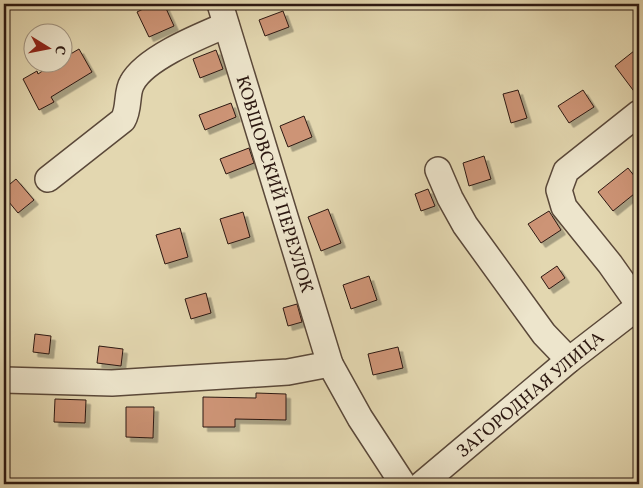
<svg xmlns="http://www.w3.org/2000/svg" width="643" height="488" font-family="Vollkorn,serif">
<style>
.building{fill:#cd9476;stroke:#2c1811;filter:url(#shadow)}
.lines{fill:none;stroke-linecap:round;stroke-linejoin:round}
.minor-casing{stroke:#5a4839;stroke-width:28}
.minor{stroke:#ede5cc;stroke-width:25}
.labels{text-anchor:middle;stroke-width:4;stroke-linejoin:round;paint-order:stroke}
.street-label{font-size:18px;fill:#2c1811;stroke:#ede5cc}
</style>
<defs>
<filter id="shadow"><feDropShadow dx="4.5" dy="4.5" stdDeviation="0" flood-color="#0004"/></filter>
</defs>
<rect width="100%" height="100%" fill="#e3d7b0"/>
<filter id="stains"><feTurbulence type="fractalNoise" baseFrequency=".004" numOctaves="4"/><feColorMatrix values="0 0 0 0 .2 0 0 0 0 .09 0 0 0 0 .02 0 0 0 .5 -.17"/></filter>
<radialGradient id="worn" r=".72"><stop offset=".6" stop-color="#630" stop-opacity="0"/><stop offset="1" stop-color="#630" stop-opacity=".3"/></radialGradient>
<g class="building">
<path d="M153 4H164L174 26 149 37 137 12Z"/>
<path d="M283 11 289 27 265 36 259 20Z"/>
<path d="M639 47V98L615 66Z"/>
<path d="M79 49 92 72 51 97 54 102 39 110 23 79 37 71 38 74 56 62H62V59Z"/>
<path d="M216 50 223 69 200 78 193 59Z"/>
<path d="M518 90 527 118 511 123 503 94Z"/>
<path d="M583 90 594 107 569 123 558 106Z"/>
<path d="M231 103 236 117 205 130 199 115Z"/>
<path d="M304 116 312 137 288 147 280 126Z"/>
<path d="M249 148 254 163 226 174 220 159Z"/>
<path d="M484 156 491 179 469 186 463 163Z"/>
<path d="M628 168 639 182V190L613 211 598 192Z"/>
<path d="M16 179 34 200 18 213 4 196V189Z"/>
<path d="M428 189 435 206 421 211 415 194Z"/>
<path d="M328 209 341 243 321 251 308 217Z"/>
<path d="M549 211 561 230 541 243 528 224Z"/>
<path d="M243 212 250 237 228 244 220 219Z"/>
<path d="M180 228 188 257 165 264 156 235Z"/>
<path d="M557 266 565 278 549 289 541 277Z"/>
<path d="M369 276 377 300 351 309 343 285Z"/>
<path d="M206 293 211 313 191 319 185 299Z"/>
<path d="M297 304 302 322 288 326 283 308Z"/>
<path d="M35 334 51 336 49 354 33 352Z"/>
<path d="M99 346 123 349 121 366 97 363Z"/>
<path d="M398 347 403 368 373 375 368 354Z"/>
<path d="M256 393 286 394V420L235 419V427H203V397L256 398Z"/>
<path d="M55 399 86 400 85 423 54 422Z"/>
<path d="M126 407H154L153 438 126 437Z"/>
</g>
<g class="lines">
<defs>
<g id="minor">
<path d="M220 4 330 364 360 418 403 484"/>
<path d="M639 113 566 171 559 190 564 207 610 264 639 305"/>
<path d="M438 170 450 198 465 225 544 334 569 360"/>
<path d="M48 179 123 120C130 108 126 93 132 83 145 58 200 36 226 25"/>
<path d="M4 380 112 383 288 372 330 364"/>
<path d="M422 484 569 360 639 306"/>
</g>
</defs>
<use href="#minor" class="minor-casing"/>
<use href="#minor" class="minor"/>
</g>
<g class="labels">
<g class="street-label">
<text transform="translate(275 184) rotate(73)" y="6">КОВШОВСКИЙ ПЕРЕУЛОК</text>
<text transform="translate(530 394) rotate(-40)" y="6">ЗАГОРОДНАЯ УЛИЦА</text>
</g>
</g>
<rect width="643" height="488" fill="none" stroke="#e3d7b0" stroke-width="20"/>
<rect x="5" y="5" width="633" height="478" fill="none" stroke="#2c1811" stroke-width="2.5"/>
<rect x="10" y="10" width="623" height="468" fill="none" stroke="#2c1811"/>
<g transform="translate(48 48) rotate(100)"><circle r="24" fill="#ede5cc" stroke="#a09381"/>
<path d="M0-4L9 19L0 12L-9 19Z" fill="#8f2418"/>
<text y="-8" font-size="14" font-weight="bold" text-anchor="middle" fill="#2c1811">С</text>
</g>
<rect width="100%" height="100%" filter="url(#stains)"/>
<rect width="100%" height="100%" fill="url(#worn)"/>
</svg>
